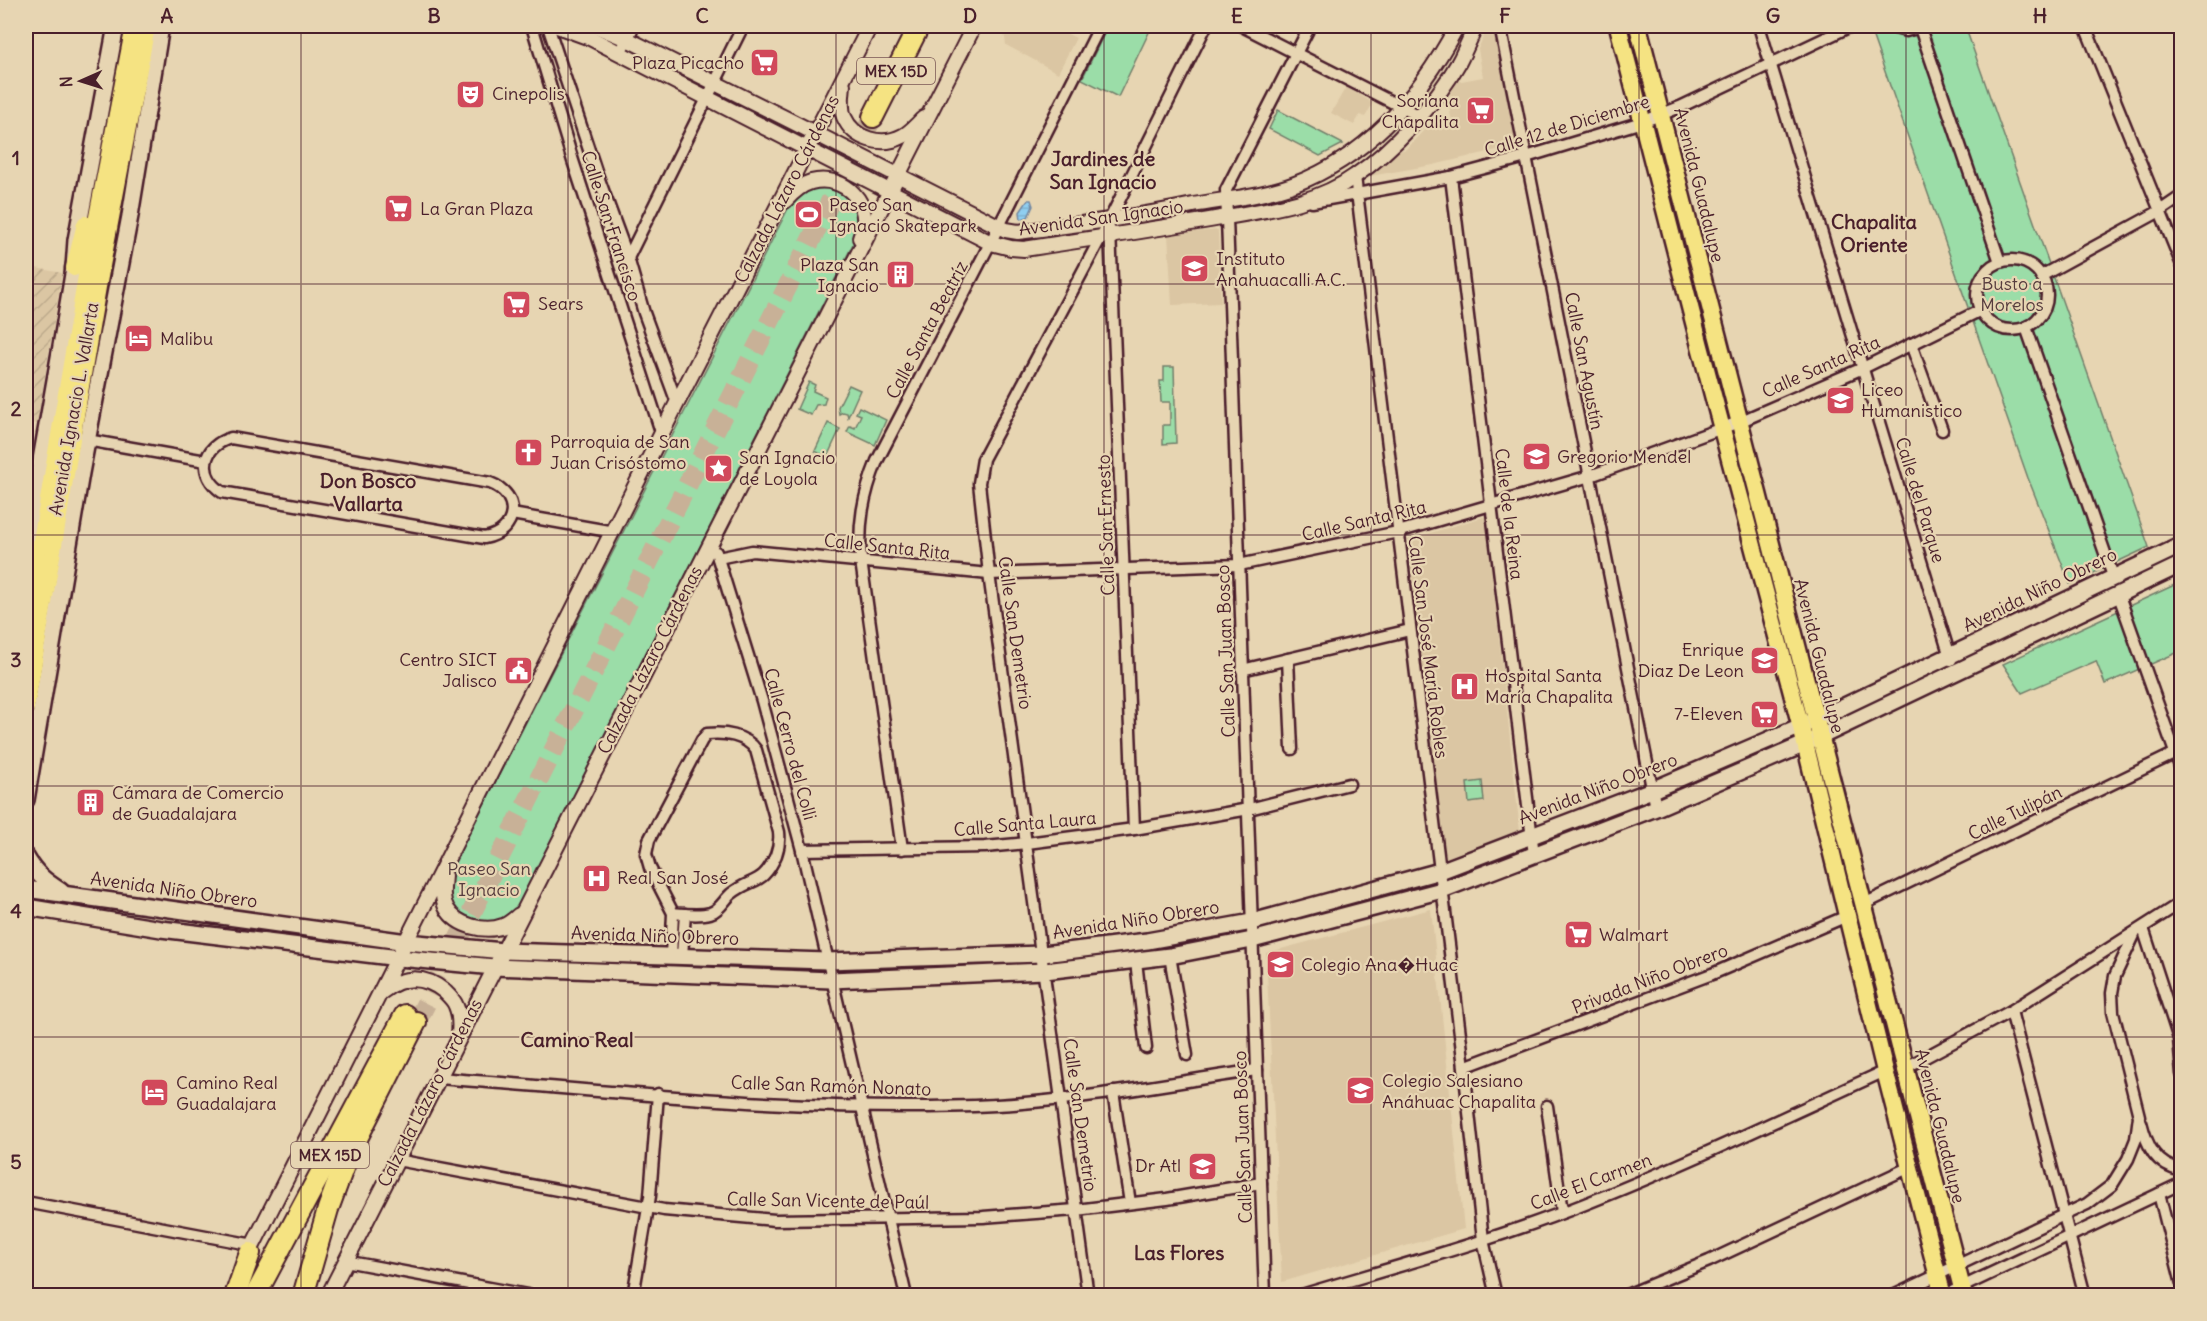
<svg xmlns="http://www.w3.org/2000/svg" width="2207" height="1321" font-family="Delius,sans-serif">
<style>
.built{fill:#dbc6a3}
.industrial{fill:url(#industrial-furrows)}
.green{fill:#9bdda8;stroke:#727e6a;stroke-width:1.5}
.water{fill:url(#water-rules);stroke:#7489a2;stroke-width:1.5}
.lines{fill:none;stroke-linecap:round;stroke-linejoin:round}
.primary-tunnel{stroke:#c8b197;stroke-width:16;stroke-dasharray:16 8;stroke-linecap:butt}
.motorway-tunnel{stroke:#c8b197;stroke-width:20;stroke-dasharray:20 10;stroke-linecap:butt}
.minor-casing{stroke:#4a1f2b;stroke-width:15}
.tertiary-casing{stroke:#4a1f2b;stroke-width:18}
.secondary-casing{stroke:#4a1f2b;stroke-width:20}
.primary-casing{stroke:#4a1f2b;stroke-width:21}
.motorway-casing{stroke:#4a1f2b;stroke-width:24}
.minor{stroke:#e7d5b2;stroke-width:10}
.tertiary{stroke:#e7d5b2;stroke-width:14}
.secondary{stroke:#e7d5b2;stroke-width:15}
.primary{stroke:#f5e382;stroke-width:16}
.motorway{stroke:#f5e382;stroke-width:20}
.grid{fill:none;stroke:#4a1f2b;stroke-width:1.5;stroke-opacity:0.55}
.labels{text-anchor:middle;stroke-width:4.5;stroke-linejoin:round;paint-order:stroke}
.shield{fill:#e7d5b2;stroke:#795654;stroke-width:1.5}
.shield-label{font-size:16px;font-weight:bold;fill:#4a1f2b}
.poi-label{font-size:18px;fill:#4a1f2b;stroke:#e7d5b2;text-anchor:start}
.street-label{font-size:18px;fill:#4a1f2b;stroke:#e7d5b2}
.park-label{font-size:18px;fill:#563c3e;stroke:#e7d5b2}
.neighbourhood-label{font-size:20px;font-weight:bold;fill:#4a1f2b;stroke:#e7d5b2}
.neatline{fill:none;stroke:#4a1f2b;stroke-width:2}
.grid-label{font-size:20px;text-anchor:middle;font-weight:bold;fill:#4a1f2b}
</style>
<defs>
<pattern id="industrial-furrows" width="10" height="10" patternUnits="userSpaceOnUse" patternTransform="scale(1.5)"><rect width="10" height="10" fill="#dbc6a3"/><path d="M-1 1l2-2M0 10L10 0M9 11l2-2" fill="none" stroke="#bdaa8c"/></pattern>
<pattern id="water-rules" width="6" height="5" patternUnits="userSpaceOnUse" patternTransform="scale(1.5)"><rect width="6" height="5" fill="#90cff1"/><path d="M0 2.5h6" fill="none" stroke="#7eb1cf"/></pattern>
</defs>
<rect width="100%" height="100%" fill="#e7d5b2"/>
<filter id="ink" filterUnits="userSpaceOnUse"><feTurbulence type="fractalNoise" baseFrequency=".0167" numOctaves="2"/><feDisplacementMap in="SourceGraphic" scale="12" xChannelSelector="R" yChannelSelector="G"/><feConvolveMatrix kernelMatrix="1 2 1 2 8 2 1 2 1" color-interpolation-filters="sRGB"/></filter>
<g filter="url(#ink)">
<g class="built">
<path d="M1003 26H1052L1076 38 1058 73 1006 45Z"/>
<path d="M1488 26H1494L1518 145 1433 165 1370 176 1399 151 1406 149 1427 127 1452 122 1448 100 1456 82 1483 77 1478 49Z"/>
<path d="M1346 87 1373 103 1365 117 1360 115 1354 125 1331 113Z"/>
<path d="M1218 230 1221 303 1172 305 1168 234Z"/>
<path d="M1486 516 1520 832 1443 859 1408 540Z"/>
<path d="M1431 909 1464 1229 1282 1282 1266 953Z"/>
<path d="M2181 1195V1236L2172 1200Z"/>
</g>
<path class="industrial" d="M26 266 62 273 37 424 26 422Z"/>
<g class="green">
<path d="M1108 26H1152L1118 97 1082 79Z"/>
<path d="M1869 26H1965L2149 547 2070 584 2028 478Z"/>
<path d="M1278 110 1343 144 1320 156 1269 129Z"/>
<path d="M814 183 843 190 860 210 857 236 514 914 502 924 470 923 449 905 446 879 793 199Z"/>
<path d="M1164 367H1174L1176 443 1163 444V425H1170V402H1161L1160 381H1164Z"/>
<path d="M809 382 815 385 813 391 826 397 824 404 816 405 811 415 797 409Z"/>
<path d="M849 385 860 390 848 417 847 413 843 412 839 414 838 407Z"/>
<path d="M859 407 886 420 875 445 847 432 850 426 855 428 861 415 856 413Z"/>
<path d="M828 423 840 429 827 457 815 451Z"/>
<path d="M2181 582V651L2105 684 2096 661 2022 693 2003 664Z"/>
<path d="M1482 781 1484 801 1469 803 1467 783Z"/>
</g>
<path class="water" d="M1028 200H1031L1033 206 1028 217 1021 219 1020 212Z"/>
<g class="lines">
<path class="primary-tunnel" d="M106 129 118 52"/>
<path class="motorway-tunnel" d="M417 1021 873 117"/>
<defs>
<g id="minor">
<path d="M532 26 573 161 662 435"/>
<path d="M548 26 596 171 628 258 644 313 677 403"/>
<path d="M1242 26 1419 116"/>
<path d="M1500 26 1656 808"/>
<path d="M1759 26 1951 660"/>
<path d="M1888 26 1906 31 1924 26"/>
<path d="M2085 26 2182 265"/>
<path d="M1920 28 2000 262"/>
<path d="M620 53 634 26"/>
<path d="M1355 176 1464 1067 1483 1240 1496 1296"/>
<path d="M1451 177 1534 855"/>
<path d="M1312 202 1451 177 1526 157 1642 122 1680 107 1851 26"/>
<path d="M1110 230 1134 829"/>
<path d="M628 258 743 26"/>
<circle cx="2012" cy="295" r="35"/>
<path d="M2041 276 2160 211 2182 196"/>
<path d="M2026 327 2113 576"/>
<path d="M1911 344 1942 430"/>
<path d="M231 438 490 483C522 495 518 532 484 538L222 492C197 475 202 446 231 438Z"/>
<path d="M81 439 206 461"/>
<path d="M512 514 614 532"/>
<path d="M716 552 762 701 802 850 906 1296"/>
<path d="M718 558 752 551 989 574 1239 565 1398 532 1590 476 1739 422 1863 368 1981 310"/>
<path d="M2118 593 2182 772"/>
<path d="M1288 659 1292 749"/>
<path d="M1242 670 1410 630"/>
<path d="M902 849 861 561C858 525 863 495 877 461L999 226 1100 26"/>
<path d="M802 850 985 847 1027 843 1134 829 1249 809 1349 784"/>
<path d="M1864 904 2182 750"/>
<path d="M2143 928 2179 1039 2182 1074"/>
<path d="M671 956 673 913 650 868 646 854 649 840 702 740 707 734C724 732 746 735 756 750L779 832C780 841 779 847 776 855 763 886 752 877 731 894 724 900 720 910 710 913 699 916 684 914 673 913"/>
<path d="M682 956 685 914"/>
<path d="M1170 956 1187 1055"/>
<path d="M1136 961 1146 1048"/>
<path d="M2011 1011 2085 1296"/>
<path d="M1464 1067 1712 974 1847 916"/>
<path d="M1905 1068 2011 1011 2182 902"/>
<path d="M438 1078C624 1092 810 1114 996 1105 1083 1100 1170 1083 1257 1070"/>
<path d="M1113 1092 1130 1203"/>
<path d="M1547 1106 1562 1212"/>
<path d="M2141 1122C2147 1146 2155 1165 2182 1171"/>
<path d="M397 1160 664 1210 775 1220 983 1217 1076 1210 1167 1199 1261 1183"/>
<path d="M2159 1194 2182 1284"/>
<path d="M26 1202 254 1245"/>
<path d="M345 1261 533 1296"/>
<path d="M633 1296 650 1196 658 1094"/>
<path d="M1088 1296 989 574 979 483 983 459 1101 237 1206 26"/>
<path d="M1265 1296 1226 190 1310 26"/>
<path d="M1298 1296C1394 1267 1492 1241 1585 1204 1687 1164 1786 1116 1885 1071"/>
<path d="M1624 1296 1709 1261 1910 1167"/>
<path d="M1893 1296 2087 1204 2112 1185 2128 1159 2136 1139 2139 1116 2113 1012 2112 993 2115 976 2135 933"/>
<path d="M1943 1296 2182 1183"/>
</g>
<g id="tertiary">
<path d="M557 26 590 38 991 243 1011 248 1024 249C1090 239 1156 229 1221 218 1266 210 1317 204 1355 176 1393 150 1436 103 1459 62 1465 51 1470 38 1476 26"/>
<path d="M596 26 627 39 787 119 1006 230 1018 232C1077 225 1136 217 1193 205 1227 199 1263 196 1295 184 1371 155 1421 94 1457 26"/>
<path d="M843 85C842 95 840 107 844 117 854 140 882 147 903 136 911 132 918 123 924 118"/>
<path d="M785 201C792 193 800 185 811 182 844 173 876 205 860 238"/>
<path d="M444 876C443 887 441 899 447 909 457 926 485 933 503 926 509 924 514 919 519 915"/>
<path d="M383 991C402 976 424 975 444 991 448 995 454 1000 456 1006 460 1015 460 1024 459 1034"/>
<path d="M246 1259 677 403 870 26"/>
<path d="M328 1296 974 26"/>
</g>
<g id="secondary">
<path d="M26 545 61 346 74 268 76 240 116 26"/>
<path d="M26 800 81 473 130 216 161 26"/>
<path d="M26 857C35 873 45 881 61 891"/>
<path d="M26 889 407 942 503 951 827 961 1043 954 1147 941 1252 922 1440 871 1652 790 1815 720 2182 545"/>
<path d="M26 907 161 929 399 958 494 967 831 980 1045 971 1170 956 1252 940 1442 890 1656 808 1805 744 2182 564"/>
</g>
<g id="primary">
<path d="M1618 26 1700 346 1801 727 1885 1071 1943 1296"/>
<path d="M1638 26 1964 1296"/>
<path d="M74 268 85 224"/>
<path d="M26 629 90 253 134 26"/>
<path d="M26 708 98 287 147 26"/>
</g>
<g id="motorway">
<path d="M873 117 919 26"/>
<path d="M235 1296 250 1253"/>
<path d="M255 1296 405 1015"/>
<path d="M303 1296 328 1209 346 1160 416 1022"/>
</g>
</defs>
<use href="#minor" class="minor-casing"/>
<use href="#tertiary" class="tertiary-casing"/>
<use href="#secondary" class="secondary-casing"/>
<use href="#primary" class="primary-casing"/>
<use href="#motorway" class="motorway-casing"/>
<use href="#minor" class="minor"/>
<use href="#tertiary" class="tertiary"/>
<use href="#secondary" class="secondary"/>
<use href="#primary" class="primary"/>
<use href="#motorway" class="motorway"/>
</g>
</g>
<path class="grid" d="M301 26V1296M568 26V1296M836 26V1296M1104 26V1296M1371 26V1296M1639 26V1296M1906 26V1296M26 284H2182M26 535H2182M26 786H2182M26 1037H2182"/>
<defs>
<symbol id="supermarket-square" viewBox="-11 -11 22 22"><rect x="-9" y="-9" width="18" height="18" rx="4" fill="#d1495b" stroke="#e7d5b2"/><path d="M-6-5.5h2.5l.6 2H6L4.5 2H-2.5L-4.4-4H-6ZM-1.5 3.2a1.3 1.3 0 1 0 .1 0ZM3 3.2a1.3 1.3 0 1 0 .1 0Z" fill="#fff"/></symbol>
<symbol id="theatre-square" viewBox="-11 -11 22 22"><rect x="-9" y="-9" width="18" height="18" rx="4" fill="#d1495b" stroke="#e7d5b2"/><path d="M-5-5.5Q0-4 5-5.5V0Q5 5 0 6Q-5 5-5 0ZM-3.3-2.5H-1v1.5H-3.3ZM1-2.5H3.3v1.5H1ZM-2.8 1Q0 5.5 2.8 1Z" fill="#fff"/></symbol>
<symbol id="stadium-square" viewBox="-11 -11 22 22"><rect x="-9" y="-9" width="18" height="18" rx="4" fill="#d1495b" stroke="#e7d5b2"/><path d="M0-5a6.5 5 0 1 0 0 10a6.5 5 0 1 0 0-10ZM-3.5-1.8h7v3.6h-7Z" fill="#fff"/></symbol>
<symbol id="school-square" viewBox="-11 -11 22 22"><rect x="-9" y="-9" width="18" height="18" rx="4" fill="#d1495b" stroke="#e7d5b2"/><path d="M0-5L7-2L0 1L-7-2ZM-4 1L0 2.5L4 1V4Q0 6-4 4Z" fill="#fff"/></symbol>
<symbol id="building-square" viewBox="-11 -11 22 22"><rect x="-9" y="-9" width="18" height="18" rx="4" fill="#d1495b" stroke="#e7d5b2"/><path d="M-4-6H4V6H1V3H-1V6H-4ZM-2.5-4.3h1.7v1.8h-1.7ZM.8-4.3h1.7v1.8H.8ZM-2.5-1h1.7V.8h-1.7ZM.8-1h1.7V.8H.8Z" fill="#fff"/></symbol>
<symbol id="hotel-square" viewBox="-11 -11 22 22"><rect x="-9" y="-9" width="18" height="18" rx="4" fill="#d1495b" stroke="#e7d5b2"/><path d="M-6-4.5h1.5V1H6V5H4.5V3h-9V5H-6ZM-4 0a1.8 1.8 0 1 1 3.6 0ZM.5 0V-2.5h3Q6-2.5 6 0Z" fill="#fff"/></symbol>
<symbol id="university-square" viewBox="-11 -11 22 22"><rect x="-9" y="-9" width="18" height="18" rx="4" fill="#d1495b" stroke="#e7d5b2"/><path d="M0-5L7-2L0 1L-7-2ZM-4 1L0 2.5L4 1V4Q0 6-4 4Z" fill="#fff"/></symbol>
<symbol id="church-square" viewBox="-11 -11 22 22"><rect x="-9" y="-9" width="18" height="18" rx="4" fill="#d1495b" stroke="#e7d5b2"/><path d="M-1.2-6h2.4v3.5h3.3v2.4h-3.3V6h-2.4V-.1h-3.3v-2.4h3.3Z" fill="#fff"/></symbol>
<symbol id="sight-square" viewBox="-11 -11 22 22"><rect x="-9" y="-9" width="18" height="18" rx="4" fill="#d1495b" stroke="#e7d5b2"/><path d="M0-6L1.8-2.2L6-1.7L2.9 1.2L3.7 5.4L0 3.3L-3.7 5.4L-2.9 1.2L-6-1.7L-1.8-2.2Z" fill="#fff"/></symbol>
<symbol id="civic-square" viewBox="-11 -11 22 22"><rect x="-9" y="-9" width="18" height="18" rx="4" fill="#d1495b" stroke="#e7d5b2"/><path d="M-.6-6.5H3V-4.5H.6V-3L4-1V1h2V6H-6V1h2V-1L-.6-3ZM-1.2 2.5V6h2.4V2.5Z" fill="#fff"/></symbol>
<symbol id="hospital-square" viewBox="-11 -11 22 22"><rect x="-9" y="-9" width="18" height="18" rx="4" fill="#d1495b" stroke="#e7d5b2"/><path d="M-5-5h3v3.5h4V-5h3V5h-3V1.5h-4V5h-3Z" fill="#fff"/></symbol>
</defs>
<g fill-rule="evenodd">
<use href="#supermarket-square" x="748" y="46" width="33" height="33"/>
<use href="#theatre-square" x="454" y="78" width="33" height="33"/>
<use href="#supermarket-square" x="1464" y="94" width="33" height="33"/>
<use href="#supermarket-square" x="382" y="192" width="33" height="33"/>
<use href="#stadium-square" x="792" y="198" width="33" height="33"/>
<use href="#school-square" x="1178" y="252" width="33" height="33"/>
<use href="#building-square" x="884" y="258" width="33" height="33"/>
<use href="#supermarket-square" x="500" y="288" width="33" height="33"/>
<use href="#hotel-square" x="122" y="322" width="33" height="33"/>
<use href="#university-square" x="1824" y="384" width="33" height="33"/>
<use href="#church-square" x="512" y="436" width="33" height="33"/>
<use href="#university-square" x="1520" y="440" width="33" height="33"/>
<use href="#sight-square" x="702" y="452" width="33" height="33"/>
<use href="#school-square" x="1748" y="644" width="33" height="33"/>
<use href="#civic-square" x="502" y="654" width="33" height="33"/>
<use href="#hospital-square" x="1448" y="670" width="33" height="33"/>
<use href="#supermarket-square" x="1748" y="698" width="33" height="33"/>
<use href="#building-square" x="74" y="786" width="33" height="33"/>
<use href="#hospital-square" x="580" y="862" width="33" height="33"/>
<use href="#supermarket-square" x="1562" y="918" width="33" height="33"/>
<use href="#university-square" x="1264" y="948" width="33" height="33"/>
<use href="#university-square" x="1344" y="1074" width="33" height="33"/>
<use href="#hotel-square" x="138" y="1076" width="33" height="33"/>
<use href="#school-square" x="1186" y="1150" width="33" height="33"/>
</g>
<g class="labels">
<g class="shield">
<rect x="857" y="58" width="78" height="26" rx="4.5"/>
<rect x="291" y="1142" width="78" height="26" rx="4.5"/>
</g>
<g class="shield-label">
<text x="896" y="77">MEX 15D</text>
<text x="330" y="1161">MEX 15D</text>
</g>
<g class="poi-label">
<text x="744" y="69" text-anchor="end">Plaza Picacho</text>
<text x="492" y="100">Cinepolis</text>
<text x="1459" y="107" text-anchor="end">Soriana<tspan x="1459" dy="21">Chapalita</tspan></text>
<text x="829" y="211">Paseo San<tspan x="829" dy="21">Ignacio Skatepark</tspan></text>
<text x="420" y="215">La Gran Plaza</text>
<text x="1216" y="265">Instituto<tspan x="1216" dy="21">Anahuacalli A.C.</tspan></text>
<text x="879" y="271" text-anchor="end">Plaza San<tspan x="879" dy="21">Ignacio</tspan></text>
<text x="538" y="310">Sears</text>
<text x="160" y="345">Malibu</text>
<text x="1861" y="396">Liceo<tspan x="1861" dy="21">Humanistico</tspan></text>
<text x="550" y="448">Parroquia de San<tspan x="550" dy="21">Juan Crisóstomo</tspan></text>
<text x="1557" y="463">Gregorio Mendel</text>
<text x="739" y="464">San Ignacio<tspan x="739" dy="21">de Loyola</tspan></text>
<text x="1744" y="656" text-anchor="end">Enrique<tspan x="1744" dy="21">Diaz De Leon</tspan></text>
<text x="497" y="666" text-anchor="end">Centro SICT<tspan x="497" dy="21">Jalisco</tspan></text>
<text x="1485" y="682">Hospital Santa<tspan x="1485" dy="21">María Chapalita</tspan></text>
<text x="1743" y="720" text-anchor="end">7-Eleven</text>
<text x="112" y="799">Cámara de Comercio<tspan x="112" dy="21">de Guadalajara</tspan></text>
<text x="617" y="884">Real San José</text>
<text x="1599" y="941">Walmart</text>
<text x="1301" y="971">Colegio Ana�Huac</text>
<text x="1382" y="1087">Colegio Salesiano<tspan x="1382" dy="21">Anáhuac Chapalita</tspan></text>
<text x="176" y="1089">Camino Real<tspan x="176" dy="21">Guadalajara</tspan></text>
<text x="1181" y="1172" text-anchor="end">Dr Atl</text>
</g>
<g class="street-label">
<text transform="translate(1567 126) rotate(-17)" y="6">Calle 12 de Diciembre</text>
<text transform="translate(1699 185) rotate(76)" y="6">Avenida Guadalupe</text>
<text transform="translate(787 189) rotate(-63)" y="6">Calzada Lázaro Cárdenas</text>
<text transform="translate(1101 218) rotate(-8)" y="6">Avenida San Ignacio</text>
<text transform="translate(611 226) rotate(72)" y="6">Calle San Francisco</text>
<text transform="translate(927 330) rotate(-62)" y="6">Calle Santa Beatríz</text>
<text transform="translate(1584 361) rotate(79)" y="6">Calle San Agustín</text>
<text transform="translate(1821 367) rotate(-24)" y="6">Calle Santa Rita</text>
<text transform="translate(74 409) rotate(-80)" y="6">Avenida Ignacio L. Vallarta</text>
<text transform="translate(1920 500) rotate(73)" y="6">Calle del Parque</text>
<text transform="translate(1509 514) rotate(83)" y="6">Calle de la Reina</text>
<text transform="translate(1364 521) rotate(-13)" y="6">Calle Santa Rita</text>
<text transform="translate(1106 525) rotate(-92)" y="6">Calle San Ernesto</text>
<text transform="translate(887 547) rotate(6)" y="6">Calle Santa Rita</text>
<text transform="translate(2040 590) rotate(-26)" y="6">Avenida Niño Obrero</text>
<text transform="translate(1015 633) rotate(82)" y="6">Calle San Demetrio</text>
<text transform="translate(1428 647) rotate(83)" y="6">Calle San José María Robles</text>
<text transform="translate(1226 651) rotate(-92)" y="6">Calle San Juan Bosco</text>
<text transform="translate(1819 656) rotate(76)" y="6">Avenida Guadalupe</text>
<text transform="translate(650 660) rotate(-63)" y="6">Calzada Lázaro Cárdenas</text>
<text transform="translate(790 744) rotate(75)" y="6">Calle Cerro del Colli</text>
<text transform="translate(1598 789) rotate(-21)" y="6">Avenida Niño Obrero</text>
<text transform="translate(2015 813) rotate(-26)" y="6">Calle Tulipán</text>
<text transform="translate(1025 824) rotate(-5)" y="6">Calle Santa Laura</text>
<text transform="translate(174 890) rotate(8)" y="6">Avenida Niño Obrero</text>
<text transform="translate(1136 920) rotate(-9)" y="6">Avenida Niño Obrero</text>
<text transform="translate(655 936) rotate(2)" y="6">Avenida Niño Obrero</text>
<text transform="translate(1650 979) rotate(-21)" y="6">Privada Niño Obrero</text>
<text transform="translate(831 1086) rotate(2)" y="6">Calle San Ramón Nonato</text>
<text transform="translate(430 1093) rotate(-63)" y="6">Calzada Lázaro Cárdenas</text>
<text transform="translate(1080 1115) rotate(82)" y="6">Calle San Demetrio</text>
<text transform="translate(1940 1126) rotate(76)" y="6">Avenida Guadalupe</text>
<text transform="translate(1243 1137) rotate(-92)" y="6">Calle San Juan Bosco</text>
<text transform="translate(1591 1182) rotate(-21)" y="6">Calle El Carmen</text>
<text transform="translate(828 1201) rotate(1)" y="6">Calle San Vicente de Paúl</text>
</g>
<g class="park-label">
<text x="2012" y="290">Busto a<tspan x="2012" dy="21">Morelos</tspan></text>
<text x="489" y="875">Paseo San<tspan x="489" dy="21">Ignacio</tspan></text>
</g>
<g class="neighbourhood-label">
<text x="1103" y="166">Jardines de<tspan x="1103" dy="23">San Ignacio</tspan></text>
<text x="1874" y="229">Chapalita<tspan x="1874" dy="23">Oriente</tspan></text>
<text x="368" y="488">Don Bosco<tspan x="368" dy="23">Vallarta</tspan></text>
<text x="577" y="1047">Camino Real</text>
<text x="1179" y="1260">Las Flores</text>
</g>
</g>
<rect width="2207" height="1321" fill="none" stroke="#e7d5b2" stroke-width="66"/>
<g transform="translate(81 81) rotate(267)" stroke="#e7d5b2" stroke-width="4.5" paint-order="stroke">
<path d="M0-4.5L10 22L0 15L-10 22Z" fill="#4a1f2b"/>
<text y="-9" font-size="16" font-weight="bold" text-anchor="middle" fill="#4a1f2b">N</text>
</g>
<rect x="33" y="33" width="2141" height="1255" class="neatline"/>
<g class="grid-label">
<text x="167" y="23">A</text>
<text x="434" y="23">B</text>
<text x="702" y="23">C</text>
<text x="970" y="23">D</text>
<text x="1237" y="23">E</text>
<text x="1505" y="23">F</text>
<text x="1773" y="23">G</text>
<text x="2040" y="23">H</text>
<text x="16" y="165">1</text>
<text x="16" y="416">2</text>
<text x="16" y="667">3</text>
<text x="16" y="918">4</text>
<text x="16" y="1169">5</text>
</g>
</svg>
